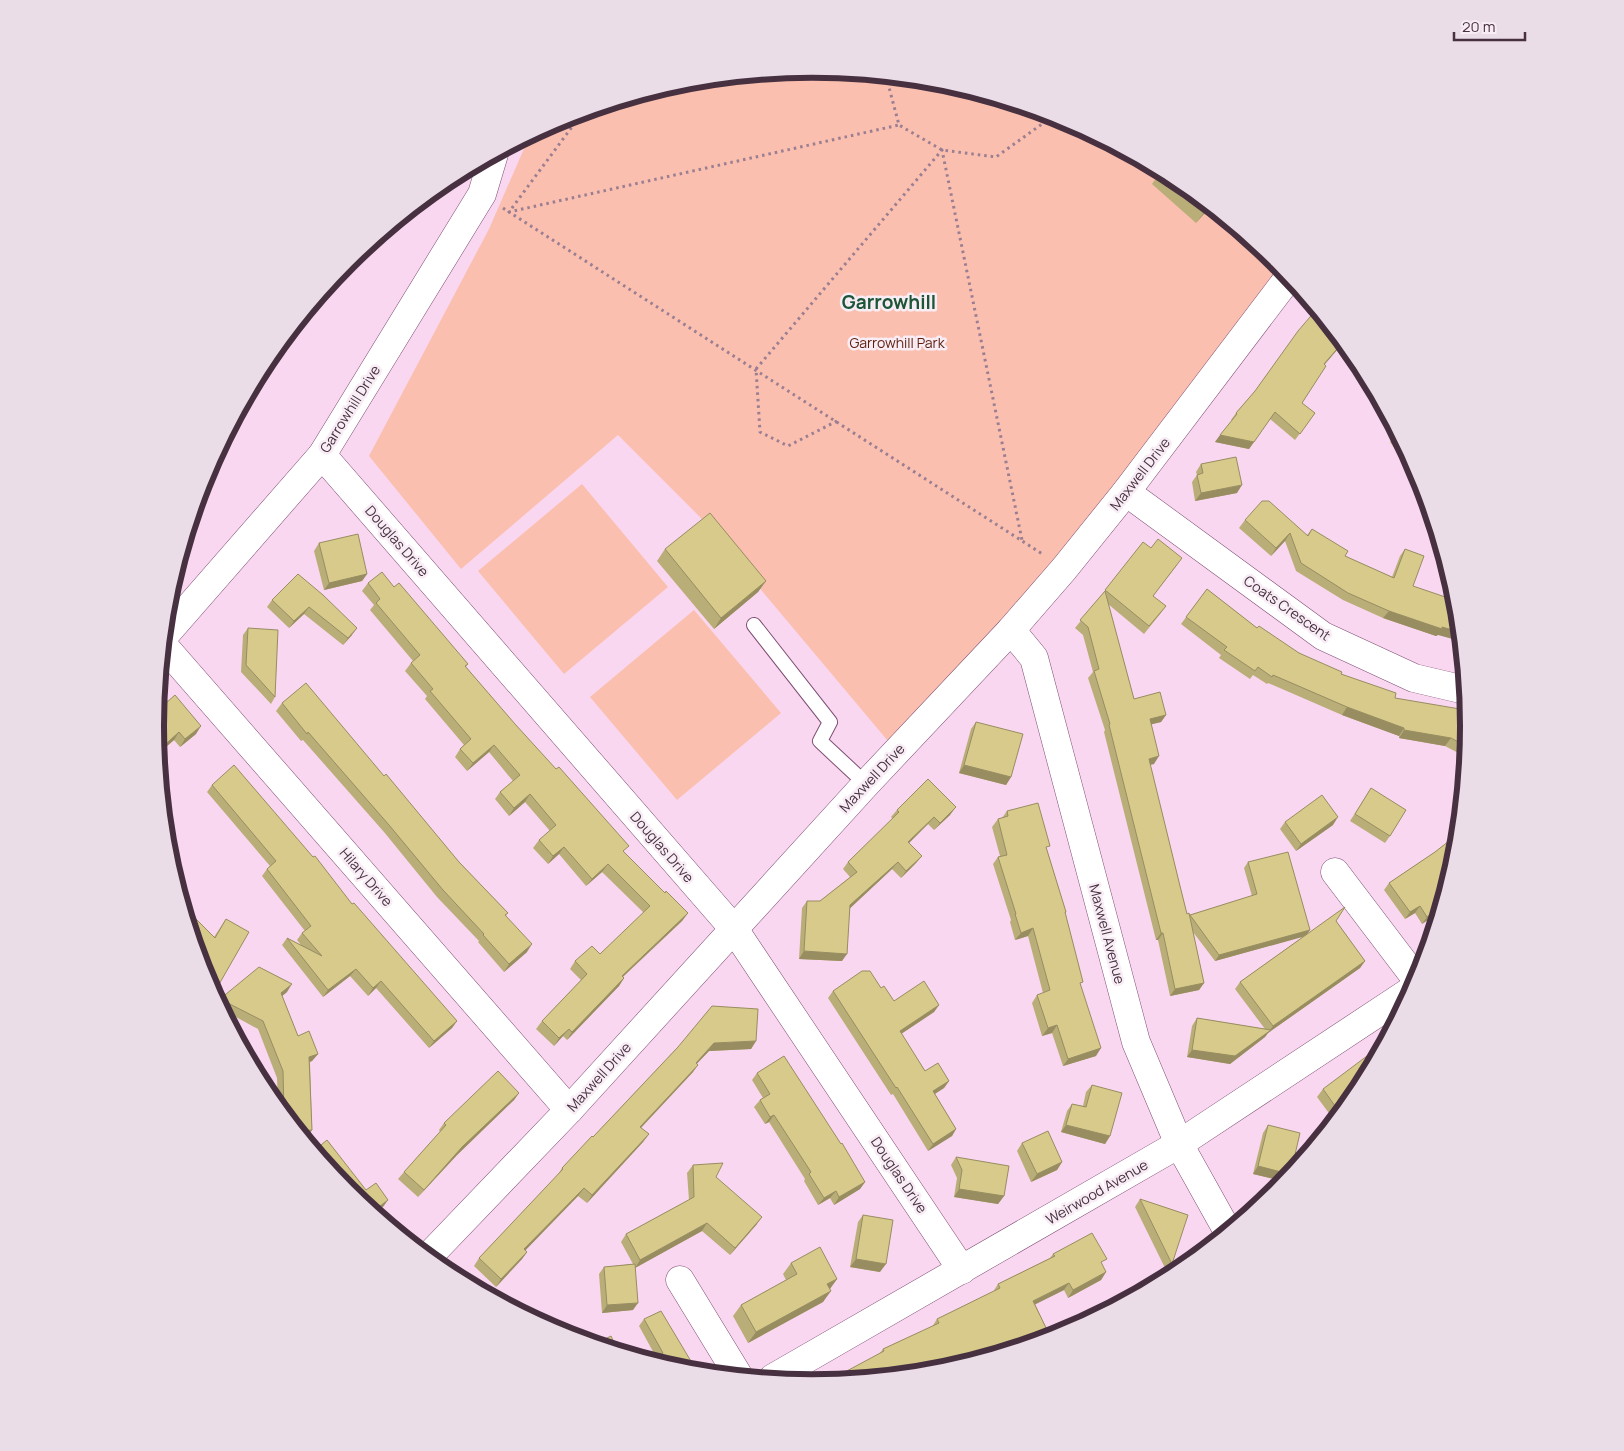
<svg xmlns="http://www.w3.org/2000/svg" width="1624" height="1451" font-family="Manrope,sans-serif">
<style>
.green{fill:#fabfae}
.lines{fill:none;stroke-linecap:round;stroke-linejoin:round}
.service-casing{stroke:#7f4f73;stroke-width:16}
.minor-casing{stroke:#7f4f73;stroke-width:29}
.path{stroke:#9a7e92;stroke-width:3;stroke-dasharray:2.5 4;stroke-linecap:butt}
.service{stroke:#fff;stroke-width:14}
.minor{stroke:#fff;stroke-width:28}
.wall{fill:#baae78}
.shaded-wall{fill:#978d61}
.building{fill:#d8ca8b;stroke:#978d61}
.labels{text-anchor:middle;stroke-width:5;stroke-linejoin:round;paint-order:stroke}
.park-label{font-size:14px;fill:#5c1e0c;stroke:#f8ecf5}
.street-label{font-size:14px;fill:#473141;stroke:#f8ecf5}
.district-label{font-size:19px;font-weight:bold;fill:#1c5637;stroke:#f8ecf5}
.rim{fill:none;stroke:#473141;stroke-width:6}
</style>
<rect width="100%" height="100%" fill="#fad7f0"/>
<g class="green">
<path d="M812 69 940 81 1064 119 1177 180 1277 261 1284 271 1123 481 893 747 700 517 618 435 461 569 369 456 489 229 530 135 561 119 684 81Z"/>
<path d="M582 484 668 587 564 674 478 571Z"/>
<path d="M694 610 781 713 677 800 590 697Z"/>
</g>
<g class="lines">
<defs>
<path id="service" d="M754 625 830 722 820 741 866 784"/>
<g id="minor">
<path d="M322 455 734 929 962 1270"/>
<path d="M1126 492 1323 636 1414 678 1465 690"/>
<path d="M1011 630 1034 658 1136 1042 1179 1144 1227 1230"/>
<path d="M164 636 322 455 482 194 494 154"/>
<path d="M163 645 569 1110"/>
<path d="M1335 872 1417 980"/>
<path d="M429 1256 569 1110 866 784 1011 630 1064 569 1126 492 1289 277"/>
<path d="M680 1280 738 1375"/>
<path d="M773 1378 1179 1144 1412 990"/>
</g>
</defs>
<use href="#service" class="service-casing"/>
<use href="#minor" class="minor-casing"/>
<g class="path">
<path d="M886 76 899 125 942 150 996 157 1049 119 1050 115"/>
<path d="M583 112 509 212 1044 555"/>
<path d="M503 208 509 212 899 125"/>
<path d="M837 421 788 446 760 432 756 369 942 150 1022 540"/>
</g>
<use href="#service" class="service"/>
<use href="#minor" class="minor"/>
</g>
<g class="wall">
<path d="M1161 171 1177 180 1210 207 1196 223 1152 184Z"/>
<path d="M1316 310 1343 343 1325 364 1302 403 1315 413 1295 440 1270 419 1249 449 1215 442 1232 421 1231 420 1236 413 1255 391Z"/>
<path d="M1397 434 1419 474 1427 502 1414 492 1419 484 1390 442Z"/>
<path d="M1201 464 1237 493 1195 501 1192 482 1197 475 1196 472Z"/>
<path d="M1245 520 1307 535 1312 529 1345 556 1392 577 1400 556 1405 549 1413 586 1438 635 1436 636 1383 618 1343 600 1296 571 1285 541 1271 556 1239 528Z"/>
<path d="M319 543 367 574 362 581 324 590 314 551Z"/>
<path d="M1151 548 1177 565 1153 596 1166 606 1161 613 1144 634 1108 604 1134 699 1166 715 1161 722 1151 724 1154 764 1150 765 1187 914 1190 915 1252 896 1244 868 1248 862 1310 930 1307 934 1336 921 1365 961 1360 968 1268 1033 1265 1037 1230 1064 1187 1057 1192 1026 1197 1018 1265 1029 1235 989 1240 982 1304 936 1215 961 1193 932 1204 983 1199 990 1170 996 1158 940H1156L1104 732 1105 730 1088 678 1093 672 1083 635 1075 628 1105 591Z"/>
<path d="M665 549 766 581 758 592 714 629 657 561Z"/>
<path d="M298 574 352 635 343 645 304 614 289 628 267 607 272 600Z"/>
<path d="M368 583 394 587 468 664 466 667 624 853 665 893 688 913 682 921 623 977 624 978 619 986 567 1040 563 1036 554 1046 536 1029 542 1021 581 980 570 969 575 961 600 954 644 913 602 872 586 886 559 854 548 864 533 848 539 840 550 831 525 802 509 816 495 799 500 792 513 781 489 752 467 771 455 757 460 749 464 745 425 699 427 696 405 671 411 663 413 661 370 610 374 605 362 591Z"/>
<path d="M1207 589 1257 628 1299 653 1341 674 1395 698 1469 726 1466 757 1445 746 1399 738V736L1342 715 1268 683 1267 684 1253 675 1250 679 1219 658 1221 655 1181 624Z"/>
<path d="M248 628 275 697 271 704 241 672 243 635Z"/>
<path d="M282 703 384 776 459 862 508 913 506 915 527 952 504 972 478 942 479 941 437 897 384 832 303 740 301 741 276 711Z"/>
<path d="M976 722 1011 777 1006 785 959 773 971 729Z"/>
<path d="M155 725 196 734 180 747 174 740 158 754Z"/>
<path d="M212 785 352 904 457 1021 452 1028 429 1048 376 988 368 996 350 976 323 997 282 945 287 938 301 945 297 940 302 933 305 931 262 876 267 869 270 866 207 792Z"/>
<path d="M1371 788 1390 836 1385 843 1350 821Z"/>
<path d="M897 810 950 815 934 830 928 824 909 843 922 856 916 863 901 878 892 869 850 908 842 961 799 959 802 908 807 901H820L850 877 843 869 848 862 893 819 891 817Z"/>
<path d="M1007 811 1047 850 1066 912 1065 914 1096 1056 1063 1066 1052 1033 1042 1036 1032 1003 1037 995 1043 993 1028 936 1015 940 1010 922 1011 920 993 864 998 857 1000 856 992 827 998 819 1002 818Z"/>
<path d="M1285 822 1333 825 1296 851 1280 829Z"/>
<path d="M1458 832 1456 854 1438 913 1422 924 1415 913 1405 919 1384 890 1389 883 1435 852 1455 836Z"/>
<path d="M226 919 214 993V937Z"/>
<path d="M881 988 894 1001 939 1005 934 1012 901 1034 925 1071 949 1081 944 1088 935 1094 956 1129 952 1136 928 1151 893 1094 891 1095 828 998 833 991Z"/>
<path d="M287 992 282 996 298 1036 318 1054 312 1061 310 1062 312 1130 307 1137H305L278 1106 277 1078 258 1029 223 1010 218 1002 220 999Z"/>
<path d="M756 1041 751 1049 709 1051 697 1063 693 1072 641 1128 649 1134 643 1142 587 1203 578 1196 525 1250 527 1252 522 1259 496 1287 474 1266 479 1258 557 1176 562 1168 593 1137 678 1047Z"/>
<path d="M757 1073 865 1182 860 1189 834 1205 830 1198 818 1205 804 1181 805 1179 769 1122 765 1124 754 1107 760 1100 763 1098 752 1080Z"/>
<path d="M1092 1085 1110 1136 1105 1144 1061 1132 1067 1111 1072 1104 1083 1106 1086 1092Z"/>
<path d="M1323 1089 1358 1091 1334 1120 1317 1097Z"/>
<path d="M519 1093 514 1100 457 1155 418 1197 398 1179 404 1172 440 1132 439 1130 444 1123Z"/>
<path d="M1268 1125 1291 1172 1283 1181 1253 1174 1263 1133Z"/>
<path d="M1022 1143 1062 1162 1057 1170 1031 1182 1017 1151Z"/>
<path d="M956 1157 1004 1196 998 1204 954 1197 957 1178 951 1165Z"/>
<path d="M693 1165 716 1177 757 1224 730 1255 702 1231 635 1268 633 1310 602 1313 599 1274 604 1267 633 1264 621 1242 626 1234 689 1200 687 1173Z"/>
<path d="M1140 1199 1172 1264 1167 1272 1135 1207Z"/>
<path d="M863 1215 880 1272 850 1267 858 1222Z"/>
<path d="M1053 1254 1102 1265 1106 1272 1101 1280 1068 1298 1064 1290 1035 1304 1050 1336 940 1370 880 1353 883 1349 932 1327 937 1319 993 1292 998 1284 1050 1258Z"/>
<path d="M791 1263 837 1279 830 1289 823 1302 748 1343 733 1316 741 1305 786 1280 783 1274Z"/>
<path d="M1174 1268 1177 1272 1169 1276Z"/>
<path d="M644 1319 695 1368 694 1371 684 1370 656 1357 639 1326Z"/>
</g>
<g class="shaded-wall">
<path d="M1209 206 1210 207 1196 223Z"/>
<path d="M1343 342V343L1319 371 1324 364Z"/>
<path d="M1220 435 1254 442 1249 449 1215 442Z"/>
<path d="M1242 485 1237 493 1195 501 1201 493Z"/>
<path d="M1290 533 1285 541 1271 556 1276 548Z"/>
<path d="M367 574 362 581 324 590 329 583Z"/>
<path d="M766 581 758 592 714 629 721 618Z"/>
<path d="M309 607 304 614 289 628 294 621Z"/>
<path d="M1389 611 1460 632V641L1438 635 1436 636 1383 618Z"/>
<path d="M357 628 352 635 343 645 348 638Z"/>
<path d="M1347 707 1404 728 1399 736 1342 715Z"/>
<path d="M1166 715 1161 722 1145 726 1150 719Z"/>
<path d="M201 726 196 734 180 747 185 739Z"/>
<path d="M1404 730 1451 738 1445 746 1399 738Z"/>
<path d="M179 732 174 740 158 754V751Z"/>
<path d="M494 745 489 752 467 771 473 763Z"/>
<path d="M1159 756 1154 764 1143 766 1149 759Z"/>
<path d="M964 765 1011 777 1006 785 959 773Z"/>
<path d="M530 794 525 802 509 816 514 808Z"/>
<path d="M956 807 950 815 934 830 940 823Z"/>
<path d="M934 817 928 824 903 849 908 842Z"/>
<path d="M1338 817 1333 825 1296 851 1301 844Z"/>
<path d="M564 847 559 854 548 864 553 856Z"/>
<path d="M922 856 916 863 901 878 906 871Z"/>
<path d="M898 862 892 869 845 913 850 905Z"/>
<path d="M608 864 602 872 586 886 592 879Z"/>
<path d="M1420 906 1415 913 1405 919 1410 912Z"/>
<path d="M1440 908 1438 913 1422 924 1427 917Z"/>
<path d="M688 913 682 921 616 983 622 976Z"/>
<path d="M1033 928 1028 936 1015 940 1021 933Z"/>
<path d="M1310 930 1306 936 1215 961 1219 955Z"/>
<path d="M1161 933H1163L1158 940H1156Z"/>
<path d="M532 944 527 952 504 972 509 964Z"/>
<path d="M804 951 847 954 842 961 799 959Z"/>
<path d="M1365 961 1360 968 1268 1033 1265 1037 1230 1064 1187 1057 1192 1050 1270 1030 1273 1026Z"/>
<path d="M356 969 350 976 323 997 328 990Z"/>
<path d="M624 978 619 986 567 1040 572 1032Z"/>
<path d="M381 981 376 988 368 996 373 988Z"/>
<path d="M1204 983 1199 990 1170 996 1175 989Z"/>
<path d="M292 984 287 992 276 1001 281 993Z"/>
<path d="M939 1005 934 1012 895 1038 900 1031Z"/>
<path d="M457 1021 452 1028 429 1048 434 1041Z"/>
<path d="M1057 1025 1052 1033 1042 1036 1048 1028Z"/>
<path d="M569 1029 563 1036 554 1046 559 1038Z"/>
<path d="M756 1041 751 1049 709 1051 691 1070 696 1063 714 1043Z"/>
<path d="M1101 1048 1096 1056 1063 1066 1068 1059Z"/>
<path d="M318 1054 312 1061 304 1064 309 1057Z"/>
<path d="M698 1065 693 1072 635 1134 640 1127Z"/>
<path d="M949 1081 944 1088 928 1098 933 1091Z"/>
<path d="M519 1093 514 1100 457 1155 418 1197 424 1190 462 1147Z"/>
<path d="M774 1115 769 1122 765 1124 770 1117Z"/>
<path d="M1066 1125 1110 1136 1105 1144 1061 1132Z"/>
<path d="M956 1129 952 1136 928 1151 933 1144Z"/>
<path d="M312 1130 307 1137H305L299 1131Z"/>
<path d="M649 1134 643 1142 587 1203 592 1195Z"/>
<path d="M1062 1162 1057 1170 1031 1182 1037 1174Z"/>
<path d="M1258 1166 1289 1174 1283 1181 1253 1174Z"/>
<path d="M865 1182 860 1189 834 1205 839 1197Z"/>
<path d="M584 1188 578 1196 519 1257 524 1249Z"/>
<path d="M959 1189 1004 1196 998 1204 954 1197Z"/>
<path d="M836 1191 830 1198 818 1205 824 1198Z"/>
<path d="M388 1200 383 1207 375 1213 380 1206Z"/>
<path d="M762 1217 757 1224 730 1255 735 1248Z"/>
<path d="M707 1223 702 1231 635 1268 640 1260Z"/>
<path d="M527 1252 522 1259 496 1287 501 1279Z"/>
<path d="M856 1259 886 1264 880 1272 850 1267Z"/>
<path d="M1106 1272 1101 1280 1068 1298 1073 1290Z"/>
<path d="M837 1279 829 1290 827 1284Z"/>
<path d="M1069 1283 1064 1290 1028 1308 1033 1301Z"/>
<path d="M831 1291 823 1302 748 1343 756 1332Z"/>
<path d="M638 1303 633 1310 602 1313 607 1305Z"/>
<path d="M1005 1347 1002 1351 989 1355Z"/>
</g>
<g class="building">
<path d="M1169 175 1177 180 1209 206 1207 208Z"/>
<path d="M1316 310 1343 342 1324 364 1326 366 1302 403 1315 413 1300 434 1275 412 1254 442 1220 435 1237 414 1236 413 1255 391 1298 331Z"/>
<path d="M1397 434 1405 448 1396 435Z"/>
<path d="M1236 457 1242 485 1201 493 1197 475 1203 473 1201 464Z"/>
<path d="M1262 501H1269L1308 536 1312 529 1348 551 1345 556 1394 578 1405 549 1424 556 1413 586 1457 601 1460 632 1442 627V629L1389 611 1348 593 1301 563 1290 533 1276 548 1245 520Z"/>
<path d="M710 513 766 581 721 618 665 549Z"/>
<path d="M358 534 367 574 329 583 319 543Z"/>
<path d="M1158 539 1182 558 1153 596 1166 606 1149 626 1105 590 1143 542 1151 548Z"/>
<path d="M382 572 394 587 399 583 468 664 465 666 515 724 556 769 559 767 629 846 623 851 665 893 666 891 688 913 622 976 624 978 572 1032 569 1029 559 1038 542 1021 587 974 575 961 592 946 600 954 650 906 608 864 592 879 564 847 553 856 539 840 556 825 530 794 514 808 500 792 520 775 494 745 473 763 460 749 471 739 430 691 433 689 411 663 420 655 376 603 380 599 368 583Z"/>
<path d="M298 574 323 595 357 628 348 638 309 607 294 621 272 600Z"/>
<path d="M1207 589 1257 628 1259 626 1299 653 1342 672 1341 674 1396 693 1395 698 1460 709 1468 713 1469 726 1467 747 1451 738 1404 730V728L1347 707 1273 675 1272 677 1258 667 1255 671 1224 650 1227 647 1186 617Z"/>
<path d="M1105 591 1134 699 1160 692 1166 715 1150 719 1159 756 1149 759 1180 886 1187 914 1189 913 1204 983 1175 989 1163 933H1161L1109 725 1110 724 1094 671 1099 669 1088 627 1080 620Z"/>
<path d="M248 628 278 630 275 697 246 665Z"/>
<path d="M306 683 379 770 384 776 386 774 459 862 508 913 505 915 532 944 509 964 483 935 484 934 443 890 389 825 308 732 307 734 282 703Z"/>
<path d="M175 695 201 726 185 739 179 732 158 751 155 725 157 711Z"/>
<path d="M976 722 1023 734 1011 777 964 765Z"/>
<path d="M234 765 313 857 315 856 352 904 354 903 457 1021 434 1041 381 981 373 988 356 969 328 990 287 938 322 956 302 933 311 926 267 869 276 861 212 785Z"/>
<path d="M928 779 956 807 940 823 934 817 908 842 922 856 906 871 898 862 850 905 847 954 804 951 807 901H820L857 872 848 862 899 812 897 810Z"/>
<path d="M1371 788 1406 810 1390 836 1355 814Z"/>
<path d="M1322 795 1338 817 1301 844 1285 822Z"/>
<path d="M1038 803 1050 846 1046 847 1066 912H1065L1083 982 1080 983 1101 1048 1068 1059 1057 1025 1048 1028 1037 995 1050 990 1033 928 1021 933 1015 914H1016L998 857 1007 855 998 819 1008 816 1007 811Z"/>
<path d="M1458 834 1456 854 1440 908 1427 917 1420 906 1410 912 1389 883 1435 852Z"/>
<path d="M1288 852 1310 930 1219 955 1190 915 1257 894 1248 862Z"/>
<path d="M184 907 215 938 226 919 249 932 214 993 205 977Z"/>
<path d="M1345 907 1336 921 1365 961 1273 1026 1240 982Z"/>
<path d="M259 967 292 984 281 993 298 1036 309 1031 318 1054 309 1057 312 1130 299 1131 284 1113 283 1071 263 1021 220 999Z"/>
<path d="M862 971H870L881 988 884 986 894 1001 924 981 939 1005 900 1031 925 1071 938 1063 949 1081 933 1091 956 1129 933 1144 897 1087 896 1088 833 991Z"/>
<path d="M712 1006 758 1009 756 1041 714 1043 696 1063 698 1065 640 1127 649 1134 592 1195 584 1188 524 1249 527 1252 501 1279 479 1258 563 1169 562 1168 592 1136 593 1137 678 1047Z"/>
<path d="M1197 1018 1271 1030 1235 1056 1192 1050Z"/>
<path d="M1383 1044 1358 1091 1340 1113 1323 1089Z"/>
<path d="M784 1056 841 1144 842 1143 865 1182 839 1197 836 1191 824 1198 809 1174 811 1172 774 1115 770 1117 760 1100 770 1094 757 1073Z"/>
<path d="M498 1071 519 1093 462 1147 424 1190 404 1172 446 1125 444 1123Z"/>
<path d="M1092 1085 1122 1093 1110 1136 1066 1125 1072 1104 1086 1107Z"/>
<path d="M1268 1125 1300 1133 1291 1172 1289 1174 1258 1166Z"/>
<path d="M1048 1131 1062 1162 1037 1174 1022 1143Z"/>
<path d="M327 1140 366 1190 376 1183 388 1200 380 1206 394 1225 392 1226 347 1190 315 1150Z"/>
<path d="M956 1157 1009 1166 1004 1196 959 1189 962 1170Z"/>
<path d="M723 1163 716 1177 762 1217 735 1248 707 1223 640 1260 626 1234 694 1197 693 1165Z"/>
<path d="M1140 1199 1188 1215 1172 1264Z"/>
<path d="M863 1215 893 1220 886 1264 856 1259Z"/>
<path d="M1092 1233 1107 1259 1101 1262 1106 1272 1073 1290 1069 1283 1033 1301 1050 1336 1006 1350 1005 1347 989 1355 940 1370 830 1380 884 1351 883 1349 939 1323 937 1319 1000 1288 998 1284 1055 1256 1053 1254Z"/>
<path d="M820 1247 837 1279 827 1284 831 1291 756 1332 741 1305 797 1274 791 1263Z"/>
<path d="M1192 1259 1177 1272H1176L1174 1268Z"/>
<path d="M635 1264 638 1303 607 1305 604 1267Z"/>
<path d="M661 1311 695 1368 692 1370H684L651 1360 663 1353 644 1319Z"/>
<path d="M611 1336 617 1349 597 1343Z"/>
</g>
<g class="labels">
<g class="park-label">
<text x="897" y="348">Garrowhill Park</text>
</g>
<g class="street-label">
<text transform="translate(350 409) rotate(-58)" y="5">Garrowhill Drive</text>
<text transform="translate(1140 474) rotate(-52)" y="5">Maxwell Drive</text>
<text transform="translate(397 541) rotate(49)" y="5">Douglas Drive</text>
<text transform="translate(1287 608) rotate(35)" y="5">Coats Crescent</text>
<text transform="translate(872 778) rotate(-47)" y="5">Maxwell Drive</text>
<text transform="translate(662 847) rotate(49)" y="5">Douglas Drive</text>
<text transform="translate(366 877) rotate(49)" y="5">Hilary Drive</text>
<text transform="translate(1107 934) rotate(75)" y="5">Maxwell Avenue</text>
<text transform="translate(599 1077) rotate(-48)" y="5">Maxwell Drive</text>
<text transform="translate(899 1175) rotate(56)" y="5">Douglas Drive</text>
<text transform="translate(1097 1192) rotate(-30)" y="5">Weirwood Avenue</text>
</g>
<g class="district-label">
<text x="889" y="309">Garrowhill</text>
</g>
</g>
<path d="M0 0H1624V1451H0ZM164 726a648 648 0 1 1 1296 0a648 648 0 1 1-1296 0Z" fill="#eadde7" fill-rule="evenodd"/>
<path class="rim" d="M164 726a648 648 0 1 1 1296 0a648 648 0 1 1-1296 0Z"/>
<path d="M1454 32v8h71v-8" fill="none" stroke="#473141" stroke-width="2.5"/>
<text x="1462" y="32" font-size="15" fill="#473141" stroke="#f8ecf5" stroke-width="4" paint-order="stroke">20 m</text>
</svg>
